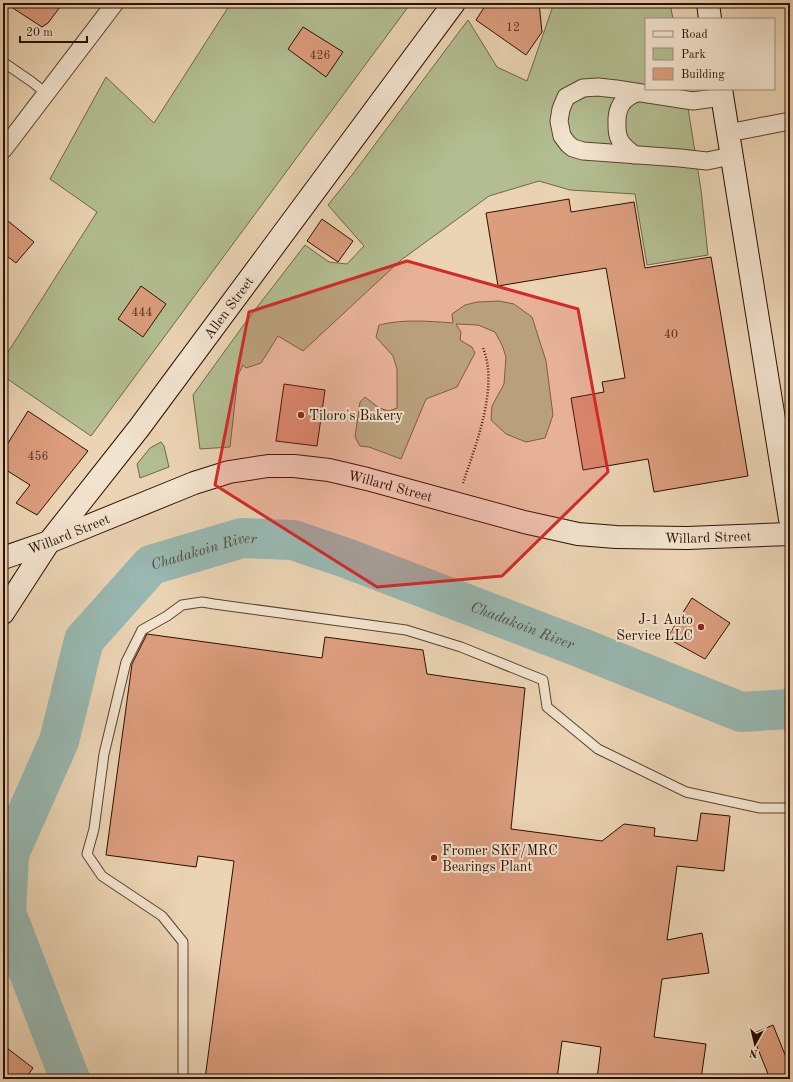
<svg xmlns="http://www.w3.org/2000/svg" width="793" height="1082" font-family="'Old Standard TT',serif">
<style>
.green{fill:#b2be91;stroke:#70664a}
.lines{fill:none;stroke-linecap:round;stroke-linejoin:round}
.river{stroke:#98b8b1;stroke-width:40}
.building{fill:#dc9d7d;stroke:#2d0e02}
.lane-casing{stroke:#5c402e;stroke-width:11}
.street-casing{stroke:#5c402e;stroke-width:19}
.secondary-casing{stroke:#2d0e02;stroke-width:24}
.path{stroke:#2d0e02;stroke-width:2.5;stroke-dasharray:1 2;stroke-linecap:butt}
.lane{stroke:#f2e3ce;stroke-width:9}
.street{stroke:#f2e3ce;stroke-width:17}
.secondary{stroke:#f2e3ce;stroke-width:22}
.marked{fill:#d62828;fill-opacity:0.2;stroke:#d62828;stroke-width:3;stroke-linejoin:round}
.poi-dot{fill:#8f2418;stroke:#f2e3ce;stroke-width:1.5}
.labels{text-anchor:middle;stroke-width:4;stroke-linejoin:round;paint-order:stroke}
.number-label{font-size:12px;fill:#593221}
.street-label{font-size:14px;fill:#2d0e02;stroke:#f2e3ce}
.poi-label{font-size:14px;fill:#2d0e02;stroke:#f2e3ce;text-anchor:start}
.water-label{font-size:15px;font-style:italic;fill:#524a3f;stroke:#f2e3ce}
</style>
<rect width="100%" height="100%" fill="#ebd4b4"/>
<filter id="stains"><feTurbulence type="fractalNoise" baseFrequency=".005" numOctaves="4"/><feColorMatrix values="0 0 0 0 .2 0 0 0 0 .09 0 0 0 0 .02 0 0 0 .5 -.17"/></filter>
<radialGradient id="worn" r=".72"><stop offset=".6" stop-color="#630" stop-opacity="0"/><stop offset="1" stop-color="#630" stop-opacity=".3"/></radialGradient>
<g class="green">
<path d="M231 3H411L91 436 3 376V360L97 212 50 179 106 77 154 123Z"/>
<path d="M554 3H670L673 19H646V89H685L701 190 708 255 647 265 635 194 570 190 539 181 489 196 401 260 303 351 278 336 261 363 246 368 243 365 238 375 230 447 200 449 193 395 248 319 305 245 329 262 347 264 364 246 328 205 352 175 468 20 497 67 527 81Z"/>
<path d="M499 301 514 304 532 317 546 361 553 415 545 438 526 442 506 434 491 420 492 406 504 384 506 357 502 345 495 332 478 325 456 324 461 332 460 340 472 347 475 353 457 387 426 399 401 459 369 447 360 446 355 437 360 402 365 397 379 408 389 411 397 408V369L393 356 376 337 379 325C403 319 428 321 453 323L452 314 465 305 477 302Z"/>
<path d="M161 442 164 446 169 467 140 478 137 464 150 448Z"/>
</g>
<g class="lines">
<path class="river" id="s1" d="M70 1079 6 913 9 854 59 741 84 640 151 565 242 538 293 540 346 558 579 647 741 712 790 709"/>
</g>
<g class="building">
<path d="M5 3H63L48 23 42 27Z"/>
<path d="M487 3H539L542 32 526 55 476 20Z"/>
<path d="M303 27 343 52 326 77 288 49Z"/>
<path d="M569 199 571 212 634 202 645 268 711 257 748 476 654 492 648 459 583 470 571 398 604 392 602 382 625 378 606 268 498 286 486 213Z"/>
<path d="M3 217 34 242 16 263 3 253Z"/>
<path d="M322 219 353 241 338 262 307 241Z"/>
<path d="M141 286 166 304 143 337 118 319Z"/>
<path d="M284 384 325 390 317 446 276 441Z"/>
<path d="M28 411 88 451 37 515 16 503 30 485 3 468V451Z"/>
<path d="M692 598 730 623 705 659 667 638Z"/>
<path d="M147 634 322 658 325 637 423 650 427 674 525 688 511 829 602 841 624 824 655 828 654 836 697 841 701 813 730 816 724 871 677 866 667 940 702 933 709 973 662 979 654 1037 706 1044 701 1079H597L601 1047 562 1041 557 1079H205L234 861 198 856 196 867 106 855 132 664Z"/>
<path d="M773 1025 790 1067V1079H770L752 1034Z"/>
<path d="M3 1045 33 1068 25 1079H3Z"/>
</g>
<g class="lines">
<defs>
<g id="lane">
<path d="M3 62 32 82 46 93"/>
<path d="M183 1079V942L162 916 102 876 87 854 94 829 104 754 126 662 142 630 167 616 182 605 202 602 214 604 406 630 461 647 543 680 547 707 598 749 686 792 760 808H790"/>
</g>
<g id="street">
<path d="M722 97 693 101 616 89 598 87 583 88 566 97 561 109 559 121 562 136 568 144 573 148 583 151 680 158 707 161 731 156"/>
<path d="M728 133 790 121"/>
<path d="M3 150 115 3"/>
<path d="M634 155C629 150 621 145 619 138 617 134 617 129 617 125 616 109 622 98 637 93"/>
</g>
<g id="secondary">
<path d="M708 3 710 19"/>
<path d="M721 89 790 519"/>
<path id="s2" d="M3 558 49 542 194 483 229 472 268 466H294L329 470 367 479 524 522 578 534 616 537 687 538 790 534"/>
<path id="s3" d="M3 613 49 542 139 428 454 3"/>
</g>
</defs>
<use href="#lane" class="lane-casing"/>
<use href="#street" class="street-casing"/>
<use href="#secondary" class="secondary-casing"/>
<path class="path" d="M463 483C476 444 499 387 483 348"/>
<use href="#lane" class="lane"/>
<use href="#street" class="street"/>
<use href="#secondary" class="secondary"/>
</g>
<path class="marked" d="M407 261 578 309 608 472 502 576 377 587 215 485 249 312Z"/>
<g class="poi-dot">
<circle cx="301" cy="415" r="4"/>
<circle cx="701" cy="627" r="4"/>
<circle cx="434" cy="858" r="4"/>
</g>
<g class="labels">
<g class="number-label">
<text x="513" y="31">12</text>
<text x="320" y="59">426</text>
<text x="142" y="316">444</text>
<text x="671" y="338">40</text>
<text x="38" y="460">456</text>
</g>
<g class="street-label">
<text dy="5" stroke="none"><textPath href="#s3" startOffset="380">Allen Street</textPath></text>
<text dy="5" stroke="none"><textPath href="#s2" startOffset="406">Willard Street</textPath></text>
<text dy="5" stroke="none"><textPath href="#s2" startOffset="70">Willard Street</textPath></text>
<text dy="5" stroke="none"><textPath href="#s2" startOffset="730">Willard Street</textPath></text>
</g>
<g class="poi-label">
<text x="309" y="420">Tiloro's Bakery</text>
<text x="693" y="624" text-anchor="end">J-1 Auto<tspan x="693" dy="16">Service LLC</tspan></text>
<text x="442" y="855">Fromer SKF/MRC<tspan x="442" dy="16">Bearings Plant</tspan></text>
</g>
<g class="water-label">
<text dy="5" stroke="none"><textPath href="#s1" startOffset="620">Chadakoin River</textPath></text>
<text dy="5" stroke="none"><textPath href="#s1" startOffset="956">Chadakoin River</textPath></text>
</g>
</g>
<rect width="793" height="1082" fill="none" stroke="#ebd4b4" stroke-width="16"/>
<rect x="4" y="4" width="785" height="1074" fill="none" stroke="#2d0e02" stroke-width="2"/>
<rect x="8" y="8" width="777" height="1066" fill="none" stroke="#2d0e02"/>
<rect x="645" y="18" width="130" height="72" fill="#f2e3ce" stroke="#a38e7c"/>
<rect x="653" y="31" width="20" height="6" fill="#f2e3ce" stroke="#a38e7c"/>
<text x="681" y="38" font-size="12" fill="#2d0e02">Road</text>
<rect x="653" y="48" width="20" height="12" fill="#b2be91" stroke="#a38e7c"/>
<text x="681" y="58" font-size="12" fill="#2d0e02">Park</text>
<rect x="653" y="68" width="20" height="12" fill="#dc9d7d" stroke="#a38e7c"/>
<text x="681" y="78" font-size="12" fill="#2d0e02">Building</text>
<g transform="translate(755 1044) rotate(188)" stroke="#f2e3ce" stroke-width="3" paint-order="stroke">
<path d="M0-3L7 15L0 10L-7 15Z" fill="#2d0e02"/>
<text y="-6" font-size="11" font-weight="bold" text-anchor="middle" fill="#2d0e02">N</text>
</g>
<path d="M20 36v6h67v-6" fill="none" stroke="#2d0e02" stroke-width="2"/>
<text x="26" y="36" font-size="12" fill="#2d0e02" stroke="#f2e3ce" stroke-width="3" paint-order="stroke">20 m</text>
<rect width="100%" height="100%" filter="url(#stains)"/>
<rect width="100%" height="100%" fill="url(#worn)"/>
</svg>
